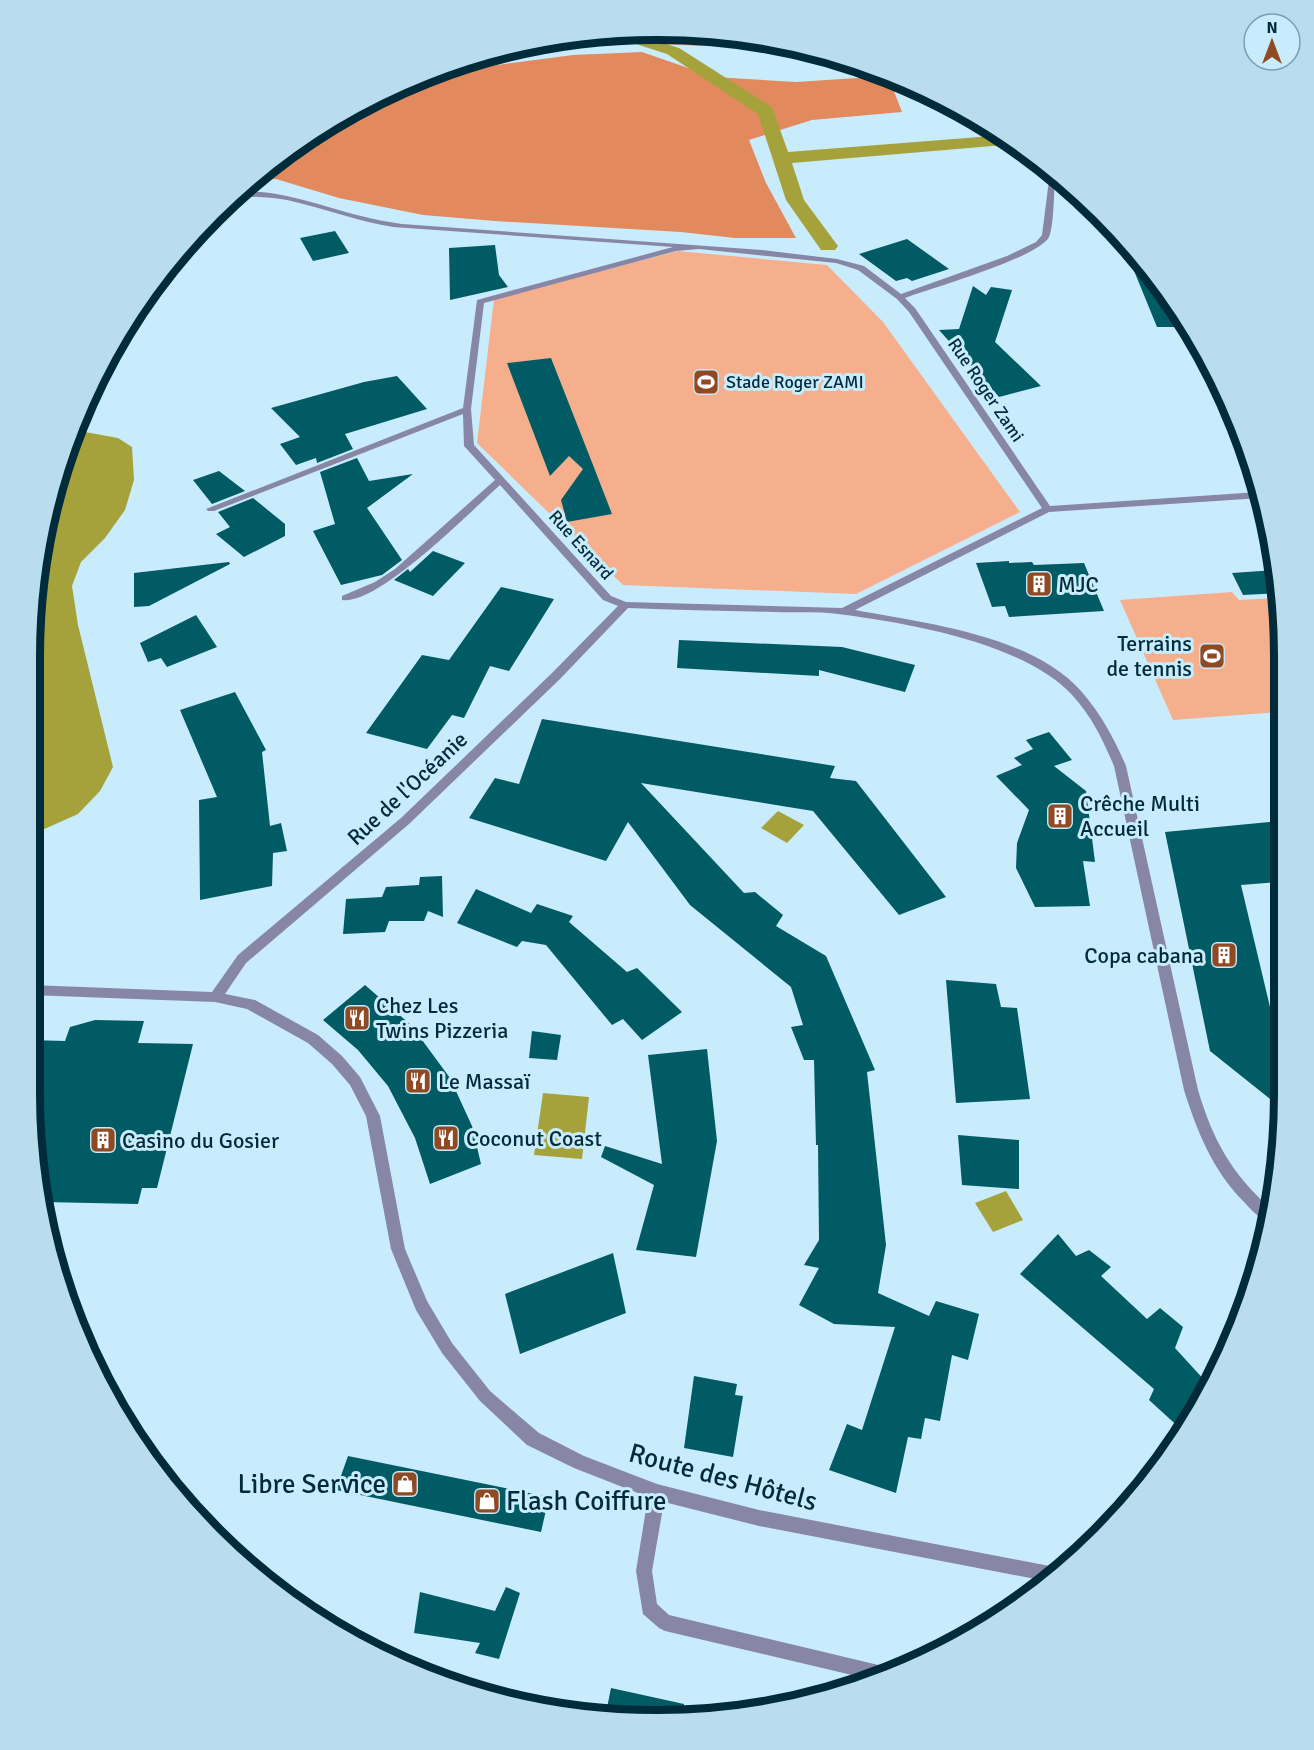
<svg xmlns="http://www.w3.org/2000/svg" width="1314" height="1750" font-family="Signika,sans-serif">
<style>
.green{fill:#f5af8c}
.forest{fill:#e28a5d}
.water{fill:#a5a23c}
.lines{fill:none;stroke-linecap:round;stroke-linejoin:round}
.canal{fill:#a5a23c;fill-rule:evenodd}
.building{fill:#005b65}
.street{fill:#8786a6;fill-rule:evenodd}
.labels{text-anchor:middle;stroke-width:6;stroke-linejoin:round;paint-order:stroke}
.far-poi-label{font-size:18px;fill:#002b3a;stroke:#c9ecfc;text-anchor:start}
.far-street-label{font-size:18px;fill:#002b3a;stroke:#c9ecfc}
.poi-label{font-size:22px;fill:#002b3a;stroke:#c9ecfc;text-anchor:start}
.street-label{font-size:22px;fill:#002b3a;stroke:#c9ecfc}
.near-street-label{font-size:27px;fill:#002b3a;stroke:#c9ecfc}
.near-poi-label{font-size:27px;fill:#002b3a;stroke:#c9ecfc;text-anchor:end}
.rim{fill:none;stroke:#002b3a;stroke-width:8}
</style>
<rect width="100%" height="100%" fill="#c9ecfc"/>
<g class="green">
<path d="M657 30 715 36 699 46 558 40Z"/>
<path d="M678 251 827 265 883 322 1020 512 856 594 623 585 477 443 494 299Z"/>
<path d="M1232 592 1239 600 1279 598V712L1173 720 1120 600Z"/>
</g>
<path class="forest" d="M642 52 714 77 796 82 888 76 902 112 812 120 749 140 766 183 796 238H735L681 232 495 221 423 215 339 198 276 179 254 181 308 136 384 95 402 93 490 66 573 55Z"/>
<g class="water">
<path d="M85 432 118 438 132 447 134 480 125 510 105 538 81 562 72 586 78 625 113 767 100 791 78 814 31 835V616L51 494 75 433Z"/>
<path d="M778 811 804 825 787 843 761 828Z"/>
<path d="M543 1093 589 1097 582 1159 534 1155Z"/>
<path d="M1006 1191 1023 1220 993 1232 975 1203Z"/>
</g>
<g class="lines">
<path class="canal" d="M631 33 679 48 772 107 788 152 1005 135 1016 144 792 163 804 200 838 246 835 250H821L786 200 758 114 667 54 614 37 612 34Z"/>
</g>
<g class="building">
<path d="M335 231 349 253 313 261 300 238Z"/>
<path d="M907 239 949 269 912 281 907 278 896 281 859 254Z"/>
<path d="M495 245 499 275 508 287 450 300 449 248Z"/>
<path d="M1133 254 1178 308 1187 327H1157L1128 256Z"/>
<path d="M973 286 986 295 991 287 1012 290 995 342 1041 386 999 397 939 330 959 329Z"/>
<path d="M551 358 593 465 612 514 567 522 561 500 583 469 569 456 550 476 507 363Z"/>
<path d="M397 376 427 409 345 434 353 449 317 463 316 458 296 465 280 444 300 437 271 408 364 382Z"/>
<path d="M357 458 369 481 413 474 367 508 402 560 382 575 341 585 313 531 335 524 320 472Z"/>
<path d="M219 471 245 491 212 504 193 480Z"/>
<path d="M253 498 285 524V536L244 557 216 534 230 527 218 512Z"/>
<path d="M433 551 465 563 433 596 394 580 408 569 410 572Z"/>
<path d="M1009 561V563L1032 562 1034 565 1084 563 1104 611 1009 617 1005 606 992 607 976 563Z"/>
<path d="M229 562 230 564 149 606 134 607V573Z"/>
<path d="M1277 570 1279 593 1243 595 1232 573Z"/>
<path d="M501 587 554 599 509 671 490 666 464 718 452 715 427 749 366 733 422 655 449 660Z"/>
<path d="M196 615 217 647 167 667 161 658 148 662 140 643Z"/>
<path d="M679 640 842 647 915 665 905 692 819 670V676L677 668Z"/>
<path d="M235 692 266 750 262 752 270 826 281 823 287 851 273 853 272 886 200 900 199 800 217 797 180 710Z"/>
<path d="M542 719 835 766 830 778 856 781 946 897 899 915 813 811 641 783 744 893 755 892 783 915 776 926 826 956 875 1070 867 1072 886 1245 878 1293 929 1316 936 1301 979 1314 968 1360 952 1355 940 1421 925 1418 921 1439 908 1437 896 1493 829 1470 847 1424 862 1430 895 1327 834 1324 799 1305 819 1268 804 1265 819 1240 818 1145H816L814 1060H804L791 1027 803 1025 791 987 690 905 628 822 606 861 469 818 495 778 519 784Z"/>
<path d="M1049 732 1072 760 1054 766 1086 791 1095 862 1083 861 1090 906 1035 907 1016 868 1017 843 1029 810 996 776 1022 765 1014 758 1033 749 1026 740Z"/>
<path d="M1279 821V882L1241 885 1274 1024 1279 1028V1106L1210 1051 1165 832Z"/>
<path d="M442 876 443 917 428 911 424 921H389L385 932 343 934 346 899 382 897 386 887 419 885 420 877Z"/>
<path d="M476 889 531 913 537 904 573 916 569 922 627 972 637 968 682 1012 642 1040 623 1019 612 1025 546 945 522 941 517 947 457 923Z"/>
<path d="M946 980 996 984 1001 1007 1017 1008 1030 1099 956 1103Z"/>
<path d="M365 985 411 1025 450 1078 472 1126 481 1164 430 1184 415 1138 388 1086 358 1050 323 1020Z"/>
<path d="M95 1020 144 1021 138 1043 193 1044 157 1188H142L138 1204 44 1202 30 1093V1040L65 1041 70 1027Z"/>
<path d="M532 1031 561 1035 557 1060 529 1058Z"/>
<path d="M707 1049 717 1141 696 1257 636 1250 654 1185 601 1157 605 1146 662 1164 648 1055Z"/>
<path d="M958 1135 1019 1140V1189L962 1185Z"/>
<path d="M1058 1234 1076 1256 1089 1250 1111 1267 1101 1276 1147 1319 1160 1308 1183 1327 1175 1348 1207 1383 1183 1431 1149 1400 1154 1389 1020 1274Z"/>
<path d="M613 1253 626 1313 520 1354 505 1294Z"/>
<path d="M694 1376 737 1384 735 1395 743 1396 733 1457 684 1448Z"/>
<path d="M348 1456 549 1497 541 1532 336 1490Z"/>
<path d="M506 1587 520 1593 499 1659 475 1653 480 1643 414 1633 420 1592 495 1611Z"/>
<path d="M611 1688 684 1704 682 1718 606 1713Z"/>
</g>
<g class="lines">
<path class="street" d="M1050 172 1055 177C1054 190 1054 227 1049 237 1038 258 932 288 905 298L915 308 1050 506 1259 492 1261 498 1049 512 855 610C925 623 1031 635 1081 691 1101 714 1114 738 1126 766L1198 1090C1213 1140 1231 1173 1271 1209L1268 1222C1258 1218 1250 1208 1243 1201 1212 1169 1197 1131 1184 1090L1114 766C1103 740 1092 717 1073 696 1026 644 913 624 846 615 822 611 797 613 773 612 725 611 676 610 628 608L560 679 409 824 246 963 225 994 255 1000 318 1035 342 1056 360 1077 380 1116 405 1249 427 1301 452 1343 490 1391 539 1433 584 1456 657 1484 759 1510 1060 1568 1046 1581 759 1526 664 1502 652 1571 657 1604 669 1615 891 1668 892 1670 873 1680 665 1631 659 1628 643 1614 636 1571 648 1497 574 1468 527 1445 480 1401 442 1353 416 1310 391 1249 366 1116 350 1085 332 1064 308 1043 247 1009 215 1002 30 995V985L212 992 238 955 401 818 552 673 618 606 603 600 500 485C472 510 378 606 342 600V596L375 582 395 569 495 480 464 446 463 414 214 511H208L206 509 463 408 477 300 673 247 393 227C357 221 323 208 287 200 270 197 253 197 235 196 254 181 333 209 357 215 372 219 387 222 402 224L762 250 837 259 864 266 901 294 1007 256 1036 242 1042 235ZM699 249 836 263 858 270 897 299 909 312 1042 508 842 608 626 602 611 596 474 445 471 409 484 303 676 251Z"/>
</g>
<defs>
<symbol id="stadium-square" viewBox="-11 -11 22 22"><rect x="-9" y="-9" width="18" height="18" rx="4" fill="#904a23" stroke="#c9ecfc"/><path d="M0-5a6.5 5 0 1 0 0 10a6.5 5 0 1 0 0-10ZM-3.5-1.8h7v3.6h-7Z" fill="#fff"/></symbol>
<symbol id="building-square" viewBox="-11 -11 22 22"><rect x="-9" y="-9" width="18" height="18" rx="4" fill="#904a23" stroke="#c9ecfc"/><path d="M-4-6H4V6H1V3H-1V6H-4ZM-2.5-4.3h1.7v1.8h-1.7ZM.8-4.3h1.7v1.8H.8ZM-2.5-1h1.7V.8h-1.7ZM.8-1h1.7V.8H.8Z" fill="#fff"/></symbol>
<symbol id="restaurant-square" viewBox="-11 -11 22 22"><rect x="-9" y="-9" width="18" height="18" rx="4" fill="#904a23" stroke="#c9ecfc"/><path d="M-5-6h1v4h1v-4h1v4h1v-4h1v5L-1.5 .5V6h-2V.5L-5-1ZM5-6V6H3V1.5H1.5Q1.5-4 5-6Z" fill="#fff"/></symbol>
<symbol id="shop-square" viewBox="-11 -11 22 22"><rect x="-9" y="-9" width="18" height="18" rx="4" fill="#904a23" stroke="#c9ecfc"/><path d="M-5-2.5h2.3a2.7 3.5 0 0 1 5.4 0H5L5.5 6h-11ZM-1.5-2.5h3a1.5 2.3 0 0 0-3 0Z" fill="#fff"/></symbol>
</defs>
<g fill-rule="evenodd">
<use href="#stadium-square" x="691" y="367" width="30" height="30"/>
<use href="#building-square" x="1024" y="569" width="30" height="30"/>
<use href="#stadium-square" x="1197" y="641" width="30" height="30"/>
<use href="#building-square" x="1045" y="801" width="30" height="30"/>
<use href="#building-square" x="1209" y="940" width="30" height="30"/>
<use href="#restaurant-square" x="342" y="1003" width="30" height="30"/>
<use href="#restaurant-square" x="403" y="1066" width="30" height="30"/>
<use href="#restaurant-square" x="431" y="1123" width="30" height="30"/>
<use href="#building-square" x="88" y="1125" width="30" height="30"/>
<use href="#shop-square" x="390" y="1469" width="30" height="30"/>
<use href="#shop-square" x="472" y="1486" width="30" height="30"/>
</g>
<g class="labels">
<g class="far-poi-label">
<text x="726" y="388">Stade Roger ZAMI</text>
</g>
<g class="far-street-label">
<text transform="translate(986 390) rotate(56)" y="6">Rue Roger Zami</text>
<text transform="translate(581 545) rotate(48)" y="6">Rue Esnard</text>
</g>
<g class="poi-label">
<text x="1058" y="592">MJC</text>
<text x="1192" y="651" text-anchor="end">Terrains<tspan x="1192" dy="25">de tennis</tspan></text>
<text x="1080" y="811">Crêche Multi<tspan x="1080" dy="25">Accueil</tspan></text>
<text x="1204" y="963" text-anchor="end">Copa cabana</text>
<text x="376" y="1013">Chez Les<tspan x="376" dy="25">Twins Pizzeria</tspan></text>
<text x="438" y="1089">Le Massaï</text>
<text x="466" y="1146">Coconut Coast</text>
<text x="122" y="1148">Casino du Gosier</text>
</g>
<g class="street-label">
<text transform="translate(407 788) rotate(-43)" y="8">Rue de l'Océanie</text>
</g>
<g class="near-street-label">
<text transform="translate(723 1477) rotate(15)" y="9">Route des Hôtels</text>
</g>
<g class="near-poi-label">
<text x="386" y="1493">Libre Service</text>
<text x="506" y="1510" text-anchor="start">Flash Coiffure</text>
</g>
</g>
<path d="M0 0H1314V1750H0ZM656 40H658A616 616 0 0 1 1274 656V1094A616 616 0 0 1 658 1710H656A616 616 0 0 1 40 1094V656A616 616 0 0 1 656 40Z" fill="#b9ddec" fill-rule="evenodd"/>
<path class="rim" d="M656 40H658A616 616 0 0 1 1274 656V1094A616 616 0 0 1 658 1710H656A616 616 0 0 1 40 1094V656A616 616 0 0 1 656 40Z"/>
<g transform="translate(1272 42)"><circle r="28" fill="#c9ecfc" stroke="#799fae" stroke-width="1.5"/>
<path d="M0-4.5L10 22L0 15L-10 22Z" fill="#904a23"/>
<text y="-9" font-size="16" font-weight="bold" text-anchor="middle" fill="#002b3a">N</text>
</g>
</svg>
